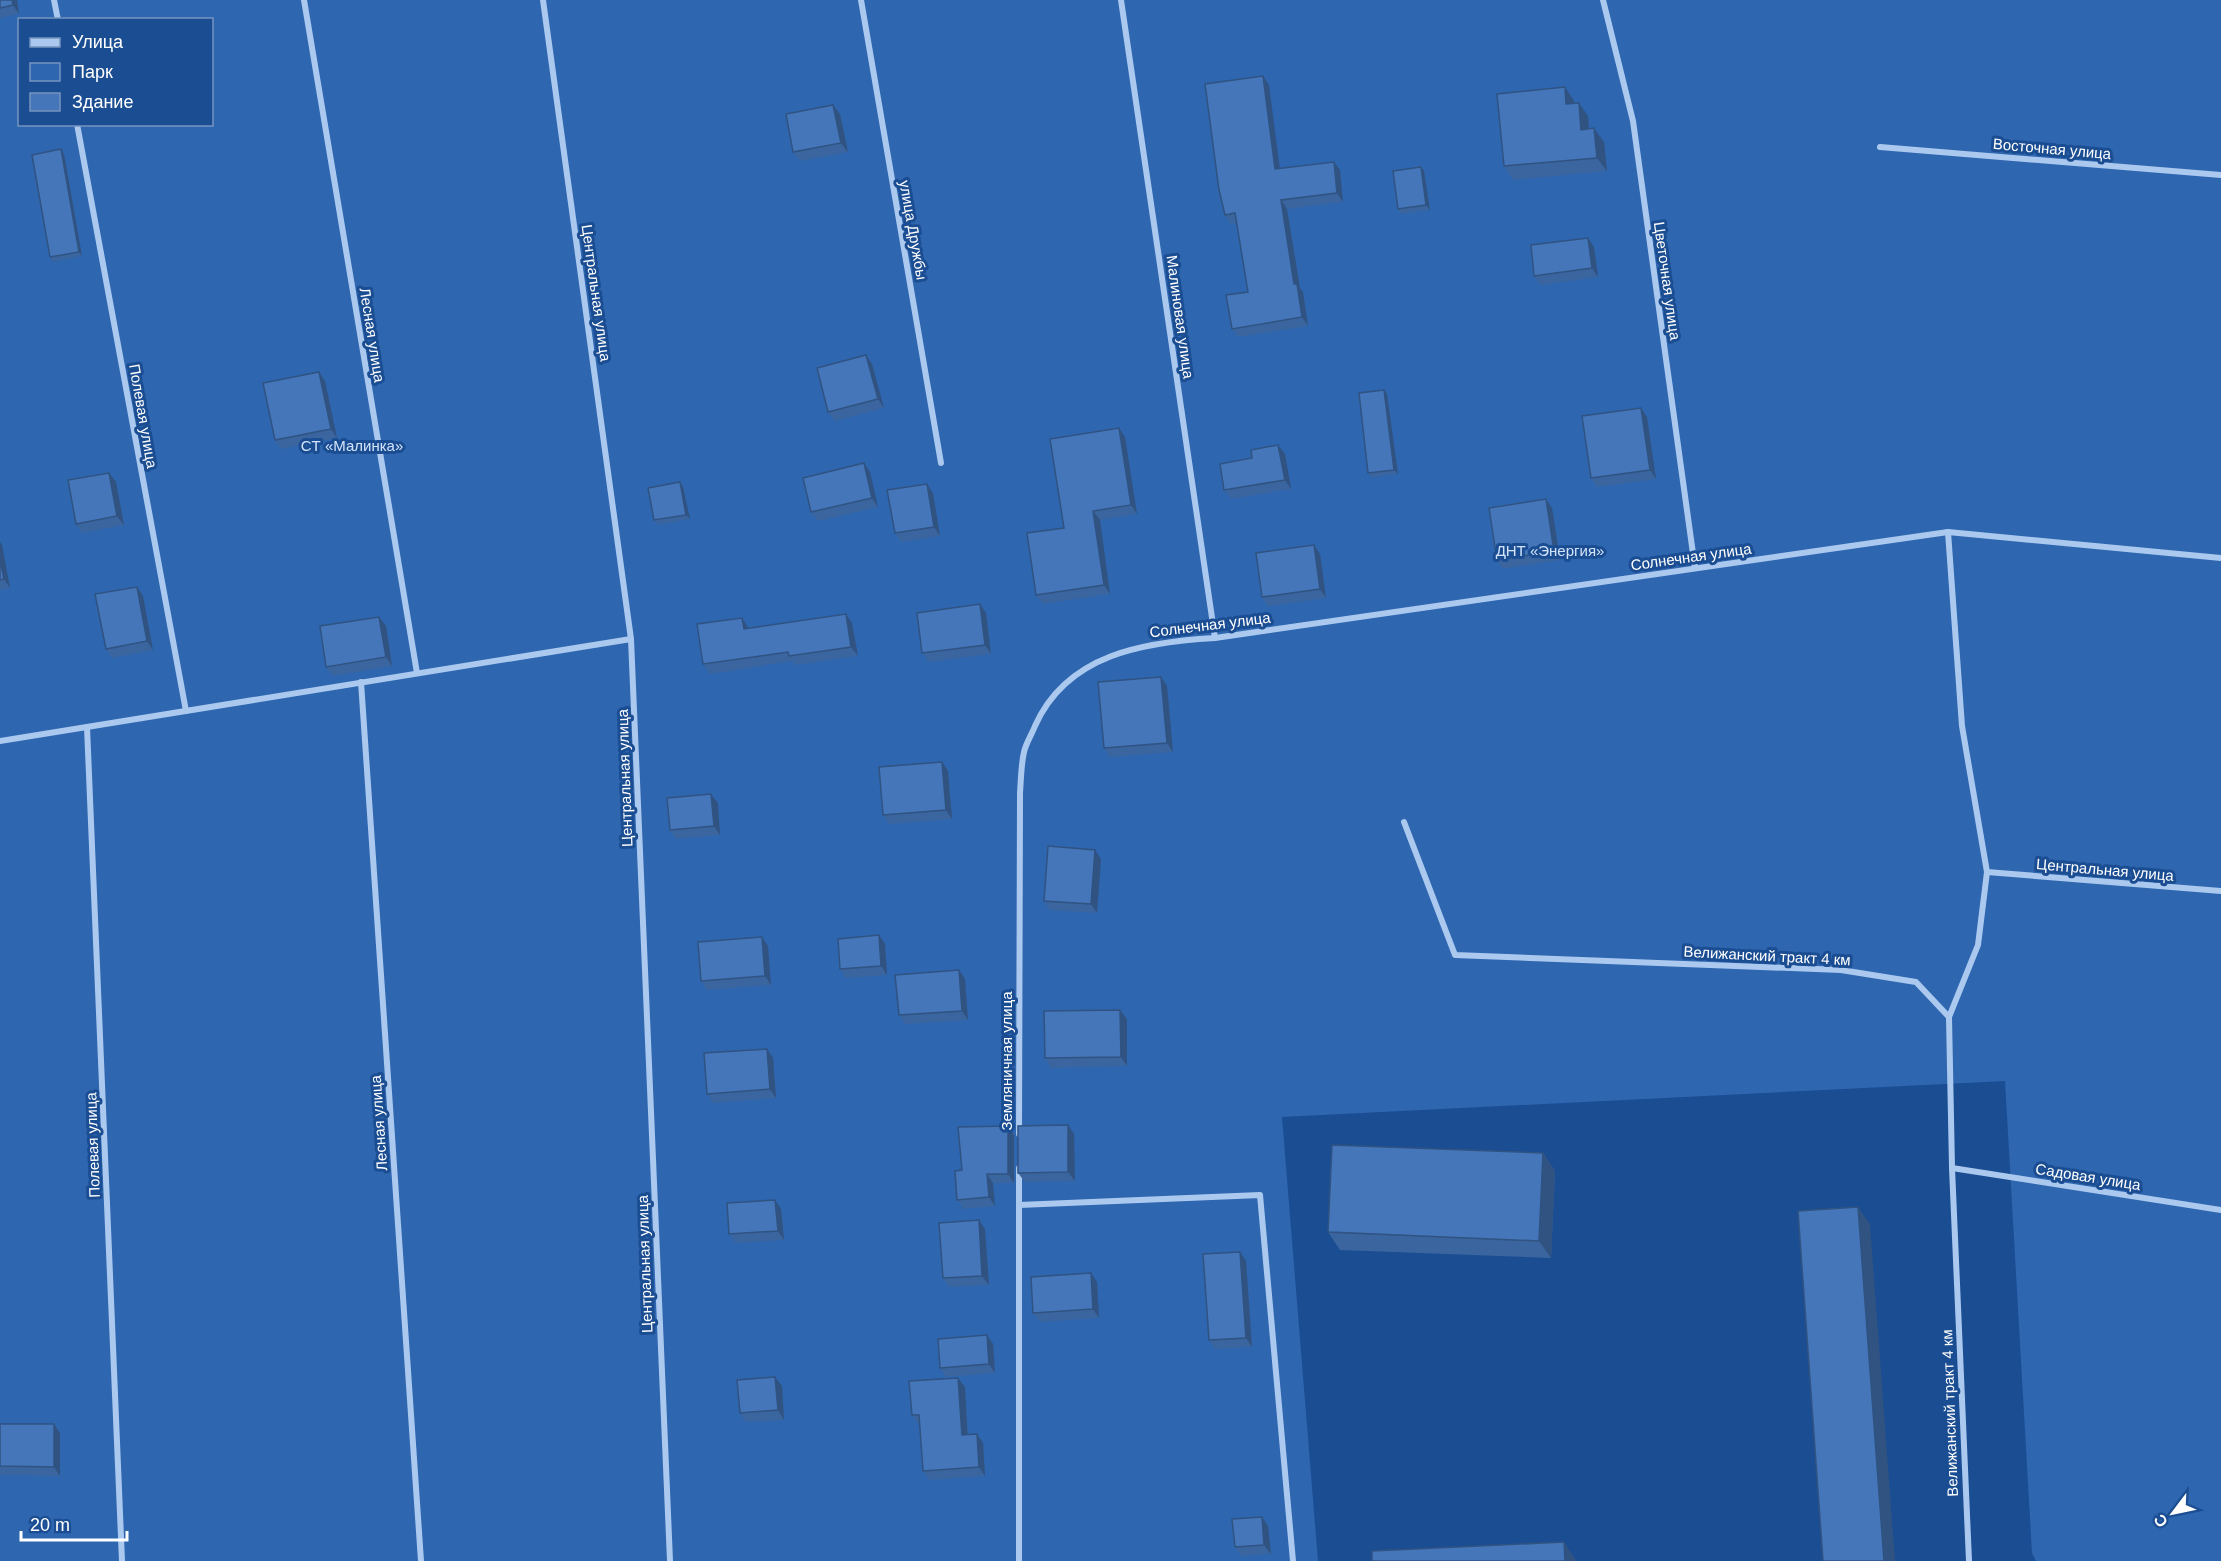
<svg xmlns="http://www.w3.org/2000/svg" width="2221" height="1561" font-family="Helvetica,sans-serif">
<style>
.green{fill:#2e66b0;fill-rule:evenodd}
.lines{fill:none;stroke-linecap:round;stroke-linejoin:round}
.street{stroke:#abc9ef;stroke-width:6}
.wall{fill:#3a659f}
.shaded-wall{fill:#305382}
.building{fill:#4476b9;stroke:#305382;stroke-width:1.5}
.labels{text-anchor:middle;stroke-width:6;stroke-linejoin:round;paint-order:stroke}
.street-label{font-size:15px;fill:#fff;stroke:#1b4d92}
.park-label{font-size:15px;fill:#d2e3fa;stroke:#1b4d92}
</style>
<rect width="100%" height="100%" fill="#1b4d92"/>
<path class="green" d="M0 0H2221V1561H2036L2032 1553 2005 1081 1282 1117 1318 1561H0ZM20 20H212V124H20Z"/>
<g class="lines">
<g class="street">
<path d="M54 0 58 20"/>
<path d="M304 0 417 673"/>
<path d="M543 0 631 639 670 1561"/>
<path d="M861 0 941 463"/>
<path d="M1121 0 1215 638"/>
<path d="M1603 0 1633 121 1695 568"/>
<path d="M77 124 186 711"/>
<path d="M1880 147 2221 175"/>
<path d="M1948 532 1962 726 1987 872 1978 945 1949 1017"/>
<path d="M361 682 421 1561"/>
<path d="M87 727 122 1561"/>
<path d="M0 741 631 639"/>
<path d="M1404 822 1455 955 1841 970 1916 982 1949 1017 1952 1168 1969 1561"/>
<path d="M1987 872 2221 891"/>
<path d="M1019 1134 1020 793C1021 780 1021 765 1024 752 1026 743 1032 734 1035 726 1067 654 1144 642 1215 638L1948 532 2221 558"/>
<path d="M1952 1168 2221 1210"/>
<path d="M1019 1205 1260 1195 1293 1561"/>
<path d="M1019 1561V1168"/>
</g>
</g>
<g class="wall">
<path d="M0 0H17L19 14 0 18Z"/>
<path d="M1263 76 1269 85 1279 168 1334 162 1340 170 1343 202 1287 209 1300 288 1303 292 1308 326 1238 337 1232 329 1248 292 1237 223 1231 224 1225 215Z"/>
<path d="M1565 87 1574 101V104L1588 116 1589 129 1604 142 1607 171 1513 180 1504 166Z"/>
<path d="M840 114 848 152 800 161 793 152Z"/>
<path d="M61 149 64 154 82 256 53 262 50 257Z"/>
<path d="M1421 167 1424 171 1430 210 1401 214 1398 209Z"/>
<path d="M1594 247 1598 277 1541 285 1534 276Z"/>
<path d="M872 364 884 408 835 421 828 412Z"/>
<path d="M325 381 337 438 281 449 275 440Z"/>
<path d="M1387 394 1398 474 1371 478 1368 473Z"/>
<path d="M1647 417 1656 479 1597 487 1591 478Z"/>
<path d="M1125 437 1137 514 1100 520 1110 594 1043 604 1036 595 1064 528Z"/>
<path d="M1285 454 1291 489 1231 499 1224 490Z"/>
<path d="M864 463 870 472 878 507 818 521 811 512Z"/>
<path d="M109 473 116 482 124 525 82 533 76 524Z"/>
<path d="M680 482 683 487 690 519 658 525 654 520Z"/>
<path d="M933 493 940 536 901 542 895 533Z"/>
<path d="M1552 508 1560 560 1503 569 1497 560Z"/>
<path d="M0 542 2 545 10 588 0 590Z"/>
<path d="M1314 545 1320 554 1326 598 1268 606 1262 597Z"/>
<path d="M137 587 143 596 153 650 112 658 106 649Z"/>
<path d="M980 604 986 613 991 654 929 662 922 653Z"/>
<path d="M379 617 386 626 392 666 333 676 326 667Z"/>
<path d="M852 623 858 656 795 665 792 661 710 674 703 664 748 627 749 629Z"/>
<path d="M1161 677 1167 686 1173 752 1110 757 1104 748Z"/>
<path d="M942 762 948 771 952 819 889 824 883 815Z"/>
<path d="M718 803 720 835 676 839 670 830Z"/>
<path d="M1101 859 1097 913 1050 910 1044 901Z"/>
<path d="M879 935 885 944 887 975 846 978 840 969Z"/>
<path d="M768 946 771 985 707 990 701 981Z"/>
<path d="M959 970 965 979 968 1020 905 1024 899 1015Z"/>
<path d="M1127 1019V1066L1051 1068 1045 1058Z"/>
<path d="M767 1049 773 1058 776 1098 713 1103 707 1094Z"/>
<path d="M1074 1134 1075 1181 1025 1182 1018 1173Z"/>
<path d="M1014 1135V1183H993L995 1206 964 1209 957 1200 962 1170Z"/>
<path d="M1543 1153 1555 1171 1551 1258 1340 1250 1328 1232Z"/>
<path d="M781 1209 784 1240 736 1243 729 1234Z"/>
<path d="M985 1229 989 1285 949 1287 943 1278Z"/>
<path d="M1240 1252 1246 1261 1252 1347 1215 1349 1209 1340Z"/>
<path d="M1097 1282 1099 1318 1040 1322 1033 1313Z"/>
<path d="M987 1335 993 1344 995 1373 946 1377 940 1368Z"/>
<path d="M782 1386 784 1420 746 1422 740 1413Z"/>
<path d="M965 1387 968 1435 977 1434 983 1443 985 1476 929 1480 923 1471 920 1424H918L912 1415Z"/>
<path d="M54 1424 60 1433V1476L0 1475V1466Z"/>
<path d="M1262 1517 1268 1526 1271 1554 1241 1556 1235 1547Z"/>
</g>
<g class="shaded-wall">
<path d="M12 0H17L19 14 13 5Z"/>
<path d="M1263 76 1269 85 1281 177 1275 169Z"/>
<path d="M1565 87 1574 101 1575 117 1566 104Z"/>
<path d="M1579 103 1588 116 1590 143 1581 130Z"/>
<path d="M833 105 840 114 848 152 841 143Z"/>
<path d="M1594 128 1604 142 1607 171 1597 158Z"/>
<path d="M61 149 64 154 82 256 79 252Z"/>
<path d="M1334 162 1340 170 1343 202 1337 193Z"/>
<path d="M1421 167 1424 171 1430 210 1426 205Z"/>
<path d="M1281 200 1287 209 1300 288 1303 292 1308 326 1302 317 1294 284Z"/>
<path d="M1588 238 1594 247 1598 277 1592 268Z"/>
<path d="M866 355 872 364 884 408 878 399Z"/>
<path d="M319 372 325 381 337 438 331 429Z"/>
<path d="M1384 390 1387 394 1398 474 1394 470Z"/>
<path d="M1641 408 1647 417 1656 479 1650 470Z"/>
<path d="M1119 428 1125 437 1137 514 1131 505Z"/>
<path d="M1278 445 1285 454 1291 489 1285 480Z"/>
<path d="M864 463 870 472 878 507 872 498Z"/>
<path d="M109 473 116 482 124 525 117 516Z"/>
<path d="M680 482 683 487 690 519 686 515Z"/>
<path d="M927 484 933 493 940 536 934 527Z"/>
<path d="M1546 499 1552 508 1560 560 1554 551Z"/>
<path d="M1093 511 1100 520 1110 594 1104 585Z"/>
<path d="M0 542 2 545 10 588 4 579 0 559Z"/>
<path d="M1314 545 1320 554 1326 598 1320 589Z"/>
<path d="M137 587 143 596 153 650 147 641Z"/>
<path d="M980 604 986 613 991 654 985 645Z"/>
<path d="M846 614 852 623 858 656 851 647Z"/>
<path d="M379 617 386 626 392 666 386 657Z"/>
<path d="M742 618 748 627 750 638 744 629Z"/>
<path d="M1161 677 1167 686 1173 752 1167 743Z"/>
<path d="M942 762 948 771 952 819 946 810Z"/>
<path d="M711 794 718 803 720 835 714 826Z"/>
<path d="M1095 850 1101 859 1097 913 1091 904Z"/>
<path d="M879 935 885 944 887 975 881 966Z"/>
<path d="M762 937 768 946 771 985 765 976Z"/>
<path d="M959 970 965 979 968 1020 962 1011Z"/>
<path d="M1120 1010 1127 1019V1066L1121 1057Z"/>
<path d="M767 1049 773 1058 776 1098 770 1089Z"/>
<path d="M1068 1125 1074 1134 1075 1181 1068 1172Z"/>
<path d="M1008 1126 1014 1135V1183L1008 1174Z"/>
<path d="M1543 1153 1555 1171 1551 1258 1539 1241Z"/>
<path d="M987 1174 993 1183 995 1206 989 1197Z"/>
<path d="M775 1200 781 1209 784 1240 778 1231Z"/>
<path d="M1858 1207 1870 1224 1895 1561H1884Z"/>
<path d="M979 1220 985 1229 989 1285 982 1276Z"/>
<path d="M1240 1252 1246 1261 1252 1347 1246 1338Z"/>
<path d="M1091 1273 1097 1282 1099 1318 1093 1309Z"/>
<path d="M987 1335 993 1344 995 1373 989 1364Z"/>
<path d="M775 1377 782 1386 784 1420 778 1410Z"/>
<path d="M958 1378 965 1387 968 1444 962 1435Z"/>
<path d="M54 1424 60 1433V1476L54 1467Z"/>
<path d="M977 1434 983 1443 985 1476 979 1467Z"/>
<path d="M1262 1517 1268 1526 1271 1554 1264 1545Z"/>
<path d="M1564 1542 1576 1560V1561H1565Z"/>
</g>
<g class="building">
<path d="M0 0H12L13 5 0 8Z"/>
<path d="M1263 76 1275 169 1334 162 1337 193 1281 200 1294 284H1297L1302 317 1232 329 1226 295 1248 292 1235 213 1225 215 1219 190 1205 84Z"/>
<path d="M1565 87 1566 104 1579 103 1581 130 1594 128 1597 158 1504 166 1497 94Z"/>
<path d="M833 105 841 143 793 152 786 114Z"/>
<path d="M61 149 79 252 50 257 32 155Z"/>
<path d="M1421 167 1426 205 1398 209 1393 171Z"/>
<path d="M1588 238 1592 268 1534 276 1531 245Z"/>
<path d="M866 355 878 399 828 412 817 368Z"/>
<path d="M319 372 331 429 275 440 263 383Z"/>
<path d="M1384 390 1394 470 1368 473 1359 393Z"/>
<path d="M1641 408 1650 470 1591 478 1582 416Z"/>
<path d="M1119 428 1131 505 1093 511 1104 585 1036 595 1027 533 1064 528 1050 439Z"/>
<path d="M1278 445 1285 480 1224 490 1220 464 1252 458 1251 450Z"/>
<path d="M864 463 872 498 811 512 803 478Z"/>
<path d="M109 473 117 516 76 524 68 480Z"/>
<path d="M680 482 686 515 654 520 648 488Z"/>
<path d="M927 484 934 527 895 533 887 490Z"/>
<path d="M1546 499 1554 551 1497 560 1489 508Z"/>
<path d="M1314 545 1320 589 1262 597 1256 553Z"/>
<path d="M0 559 4 579 0 580Z"/>
<path d="M137 587 147 641 106 649 95 594Z"/>
<path d="M980 604 985 645 922 653 917 613Z"/>
<path d="M846 614 851 647 789 656 788 652 703 664 697 624 742 618 744 629Z"/>
<path d="M379 617 386 657 326 667 320 626Z"/>
<path d="M1161 677 1167 743 1104 748 1098 682Z"/>
<path d="M942 762 946 810 883 815 879 767Z"/>
<path d="M711 794 714 826 670 830 667 798Z"/>
<path d="M1048 846 1095 850 1091 904 1044 901Z"/>
<path d="M879 935 881 966 840 969 838 939Z"/>
<path d="M762 937 765 976 701 981 698 942Z"/>
<path d="M959 970 962 1011 899 1015 895 975Z"/>
<path d="M1120 1010 1121 1057 1045 1058 1044 1011Z"/>
<path d="M767 1049 770 1089 707 1094 704 1053Z"/>
<path d="M1068 1125V1172L1018 1173V1126Z"/>
<path d="M1008 1126V1174H987L989 1197 957 1200 955 1171 962 1170 958 1127Z"/>
<path d="M1332 1145 1543 1153 1539 1241 1328 1232Z"/>
<path d="M775 1200 778 1231 729 1234 727 1203Z"/>
<path d="M1858 1207 1884 1561H1823L1798 1211Z"/>
<path d="M979 1220 982 1276 943 1278 939 1223Z"/>
<path d="M1240 1252 1246 1338 1209 1340 1203 1254Z"/>
<path d="M1091 1273 1093 1309 1033 1313 1031 1277Z"/>
<path d="M987 1335 989 1364 940 1368 938 1339Z"/>
<path d="M775 1377 778 1410 740 1413 737 1380Z"/>
<path d="M958 1378 962 1435 977 1434 979 1467 923 1471 919 1415H912L909 1381Z"/>
<path d="M0 1424H54V1467L0 1466Z"/>
<path d="M1262 1517 1264 1545 1235 1547 1232 1519Z"/>
<path d="M1564 1542 1565 1561H1372V1551Z"/>
</g>
<g class="labels">
<g class="street-label">
<text transform="translate(2052 149) rotate(5)" y="5">Восточная улица</text>
<text transform="translate(913 230) rotate(80)" y="5">улица Дружбы</text>
<text transform="translate(1667 281) rotate(82)" y="5">Цветочная улица</text>
<text transform="translate(596 293) rotate(82)" y="5">Центральная улица</text>
<text transform="translate(1180 317) rotate(82)" y="5">Малиновая улица</text>
<text transform="translate(372 335) rotate(81)" y="5">Лесная улица</text>
<text transform="translate(143 416) rotate(80)" y="5">Полевая улица</text>
<text transform="translate(1691 557) rotate(-8)" y="5">Солнечная улица</text>
<text transform="translate(1210 625) rotate(-7)" y="5">Солнечная улица</text>
<text transform="translate(625 778) rotate(-92)" y="5">Центральная улица</text>
<text transform="translate(2105 870) rotate(5)" y="5">Центральная улица</text>
<text transform="translate(1767 956) rotate(3)" y="5">Велижанский тракт 4 км</text>
<text transform="translate(1007 1061) rotate(-90)" y="5">Земляничная улица</text>
<text transform="translate(379 1123) rotate(-94)" y="5">Лесная улица</text>
<text transform="translate(93 1145) rotate(-92)" y="5">Полевая улица</text>
<text transform="translate(2088 1177) rotate(9)" y="5">Садовая улица</text>
<text transform="translate(645 1264) rotate(-92)" y="5">Центральная улица</text>
<text transform="translate(1950 1413) rotate(-92)" y="5">Велижанский тракт 4 км</text>
</g>
<g class="park-label">
<text x="352" y="451">CТ «Малинка»</text>
<text x="1550" y="556">ДНТ «Энергия»</text>
</g>
</g>
<rect x="18" y="18" width="195" height="108" fill="#1b4d92" stroke="#7694be" stroke-width="1.5"/>
<rect x="30" y="38" width="30" height="9" fill="#abc9ef" stroke="#7694be" stroke-width="1.5"/>
<text x="72" y="48" font-size="18" fill="#ffffff">Улица</text>
<rect x="30" y="63" width="30" height="18" fill="#2e66b0" stroke="#7694be" stroke-width="1.5"/>
<text x="72" y="78" font-size="18" fill="#ffffff">Парк</text>
<rect x="30" y="93" width="30" height="18" fill="#4476b9" stroke="#7694be" stroke-width="1.5"/>
<text x="72" y="108" font-size="18" fill="#ffffff">Здание</text>
<g transform="translate(2173 1513) rotate(238)" stroke="#1b4d92" stroke-width="4.5" paint-order="stroke">
<path d="M0-4.5L10 22L0 15L-10 22Z" fill="#ffffff"/>
<text y="-9" font-size="16" font-weight="bold" text-anchor="middle" fill="#ffffff">С</text>
</g>
<path d="M21 1531v9h106v-9" fill="none" stroke="#ffffff" stroke-width="3"/>
<text x="30" y="1531" font-size="18" fill="#ffffff" stroke="#1b4d92" stroke-width="4.5" paint-order="stroke">20 m</text>
</svg>
